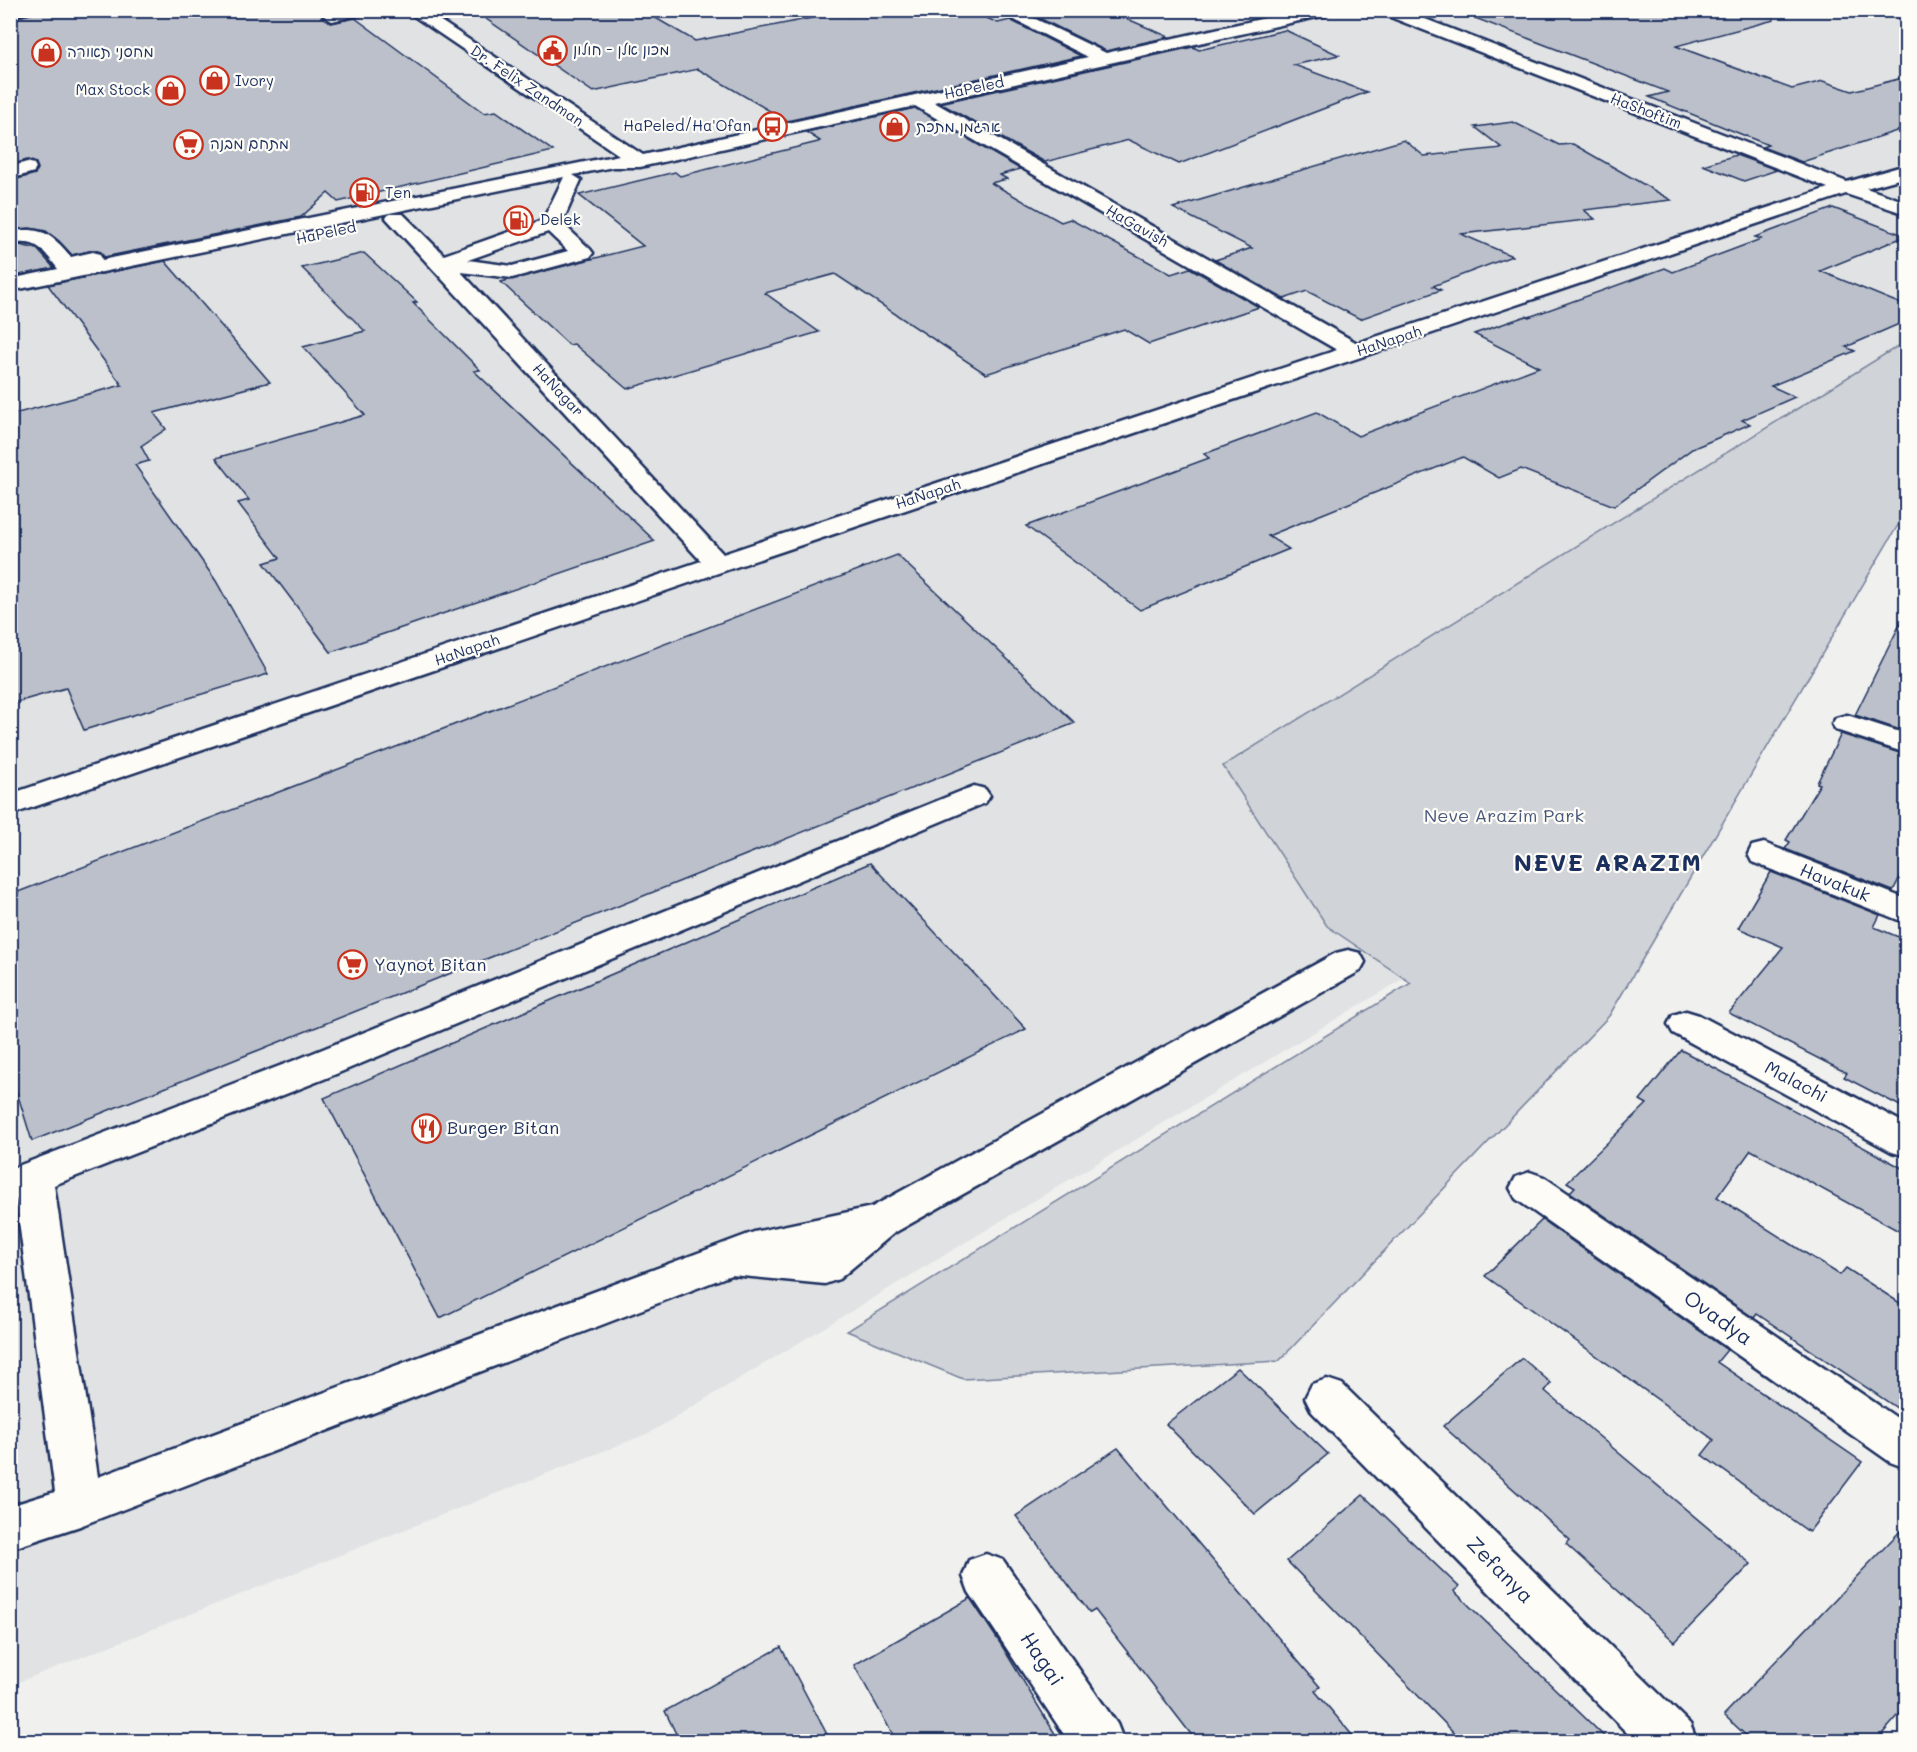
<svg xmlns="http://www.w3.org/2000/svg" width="1917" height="1752" font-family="Mali,'Playpen Sans Hebrew',sans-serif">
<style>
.built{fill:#e0e2e3}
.green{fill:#d0d3d8;stroke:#76819b;stroke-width:1.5}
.building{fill:#bbc0ca;stroke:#1b2f5e;stroke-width:1.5}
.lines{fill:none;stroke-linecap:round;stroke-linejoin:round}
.minor-casing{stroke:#1b2f5e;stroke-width:5}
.minor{fill:#fdfcf7;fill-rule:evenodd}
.labels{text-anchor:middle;stroke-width:4.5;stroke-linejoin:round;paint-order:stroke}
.far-poi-label{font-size:15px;fill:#1b2f5e;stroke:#fdfcf7;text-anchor:start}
.far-street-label{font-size:15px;fill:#1b2f5e;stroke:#fdfcf7}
.park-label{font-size:18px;fill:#48587c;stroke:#fdfcf7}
.street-label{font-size:18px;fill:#1b2f5e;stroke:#fdfcf7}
.poi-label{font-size:18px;fill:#1b2f5e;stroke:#fdfcf7;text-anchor:start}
.near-street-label{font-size:21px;fill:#1b2f5e;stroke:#fdfcf7}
.district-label{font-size:24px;font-weight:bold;letter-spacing:1.5px;fill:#1b2f5e;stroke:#fdfcf7}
</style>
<rect width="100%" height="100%" fill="#f0f0ee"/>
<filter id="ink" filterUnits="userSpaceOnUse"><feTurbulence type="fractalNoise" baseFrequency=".0167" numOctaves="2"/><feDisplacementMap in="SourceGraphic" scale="12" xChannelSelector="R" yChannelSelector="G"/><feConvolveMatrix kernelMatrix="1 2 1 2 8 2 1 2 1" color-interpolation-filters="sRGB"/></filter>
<g filter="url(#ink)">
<path class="built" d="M11 11H1906V382L1464 942 649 1433 11 1685Z"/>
<path class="green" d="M1906 341V527L1898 525 1609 1016 1279 1361 963 1379 847 1331 1411 983 1327 926 1223 766Z"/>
<g class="building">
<path d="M47 10H327L322 16 331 23 355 18 484 113 496 111 553 151 338 202 328 193 301 217 104 257 101 252 94 250 72 255 59 241 46 231 30 228 10 230V181L35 174 38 169 36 163 28 160 10 165V19Z"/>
<path d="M473 10H642L695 41 842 12 850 16 873 10H968L998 23 1010 20 1081 56 787 121 698 69 593 92Z"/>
<path d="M1052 10H1107L1169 37 1106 51 1033 15Z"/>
<path d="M1462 10H1772L1774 20 1676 46 1792 89 1823 81 1852 91 1906 77V128L1802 162 1762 147 1768 145 1649 97 1668 92 1462 13Z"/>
<path d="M1285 30 1339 55 1294 65 1367 92 1179 164 1129 140 1045 162 940 103 1193 47 1199 50Z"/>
<path d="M915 108 1020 169 1000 175 1007 179 991 183 1061 222 1070 219 1171 274 1190 268 1259 307 1149 344 1124 329 986 374 835 274 765 293 819 332 627 389 574 344 569 345 501 282 643 246 579 195 675 172 680 176 818 142 820 141 806 132Z"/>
<path d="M1513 122 1559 145 1573 144 1671 200 1584 210 1595 219 1461 234 1512 256 1433 286 1441 290 1360 319 1307 291 1284 299 1215 260 1252 248 1173 208 1404 140 1424 156 1502 148 1475 127Z"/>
<path d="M1736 155 1777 170 1744 181 1703 165Z"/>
<path d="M1833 208 1906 236 1820 271 1906 306V321L1846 347 1855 351 1771 386 1795 397 1742 420 1750 424 1692 449 1614 506 1521 469 1499 478 1463 457 1268 536 1289 549 1140 610 1026 526 1209 458 1204 454 1317 412 1358 436 1539 367 1474 334 1526 316 1529 317 1665 268 1673 272 1761 239 1755 237Z"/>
<path d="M20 245 37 249 54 268 10 277V246Z"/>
<path d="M364 253 417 302 413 303 480 370 474 371 655 541 331 652 264 563 280 558 238 503 249 500 216 458 365 415 303 347 365 331 302 268Z"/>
<path d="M165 261 270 382 154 413 166 429 141 446 149 461 135 465 216 581 268 674 84 730 66 688 10 704V415L122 385 48 285Z"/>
<path d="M897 555 1075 723 32 1141 10 1070V895Z"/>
<path d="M1906 612V732L1855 715Z"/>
<path d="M1841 734 1906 755V865L1893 891 1785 849 1790 842 1786 840 1820 784 1817 783Z"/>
<path d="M870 863 1026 1029 440 1318 324 1098Z"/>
<path d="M1771 872 1880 915 1874 927 1906 940V1109L1844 1077 1847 1073 1729 1013 1783 947 1738 928Z"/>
<path d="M1681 1050 1906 1170V1235L1751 1150 1717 1197 1840 1275 1846 1268 1906 1307V1414L1757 1314 1754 1318 1570 1192 1575 1187 1567 1182 1647 1104 1640 1100Z"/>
<path d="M1542 1220 1727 1350 1717 1362 1862 1462 1809 1532 1702 1455 1714 1440 1485 1276Z"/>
<path d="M1522 1358 1551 1383 1545 1391 1751 1564 1675 1642 1566 1544 1570 1540 1443 1426Z"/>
<path d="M1238 1368 1328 1454 1255 1514 1166 1424Z"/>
<path d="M1118 1448 1320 1687 1315 1691 1358 1742H1197L1095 1610 1090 1613 1016 1516Z"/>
<path d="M1363 1495 1459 1587 1454 1591 1610 1742H1463L1287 1561Z"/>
<path d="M1906 1525V1707L1875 1742H1753L1724 1715Z"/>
<path d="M970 1598 1002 1646 1060 1742H897L854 1665Z"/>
<path d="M781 1647 831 1742H680L665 1711Z"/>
</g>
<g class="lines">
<defs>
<g id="minor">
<path d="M10 10H27L25 13 10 17Z"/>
<path d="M336 10H370L368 13 332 21 324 16 326 13Z"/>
<path d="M405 10H424L643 155 1088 57 995 10H1017L1106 53 1302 10H1334L1326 15 934 102 1357 343 1828 188 1380 13 1378 10H1402L1847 182 1906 165V177L1866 188 1906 202V214L1846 194 727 570 10 815V794L701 561 386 218 389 214H403L444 255 543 220 564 177 10 291V279L58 269C42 249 38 239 10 244V232C41 226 52 234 71 257L93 252 100 254 102 260 619 155ZM915 106 1337 350 723 554 461 272 512 278 590 257 593 253 590 249 562 223 581 180 573 175 613 167H640ZM548 232 568 251 512 266 468 260Z"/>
<path d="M27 162 34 164 36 168 34 172 10 179V167Z"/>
<path d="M1847 715 1906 734V753L1836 730 1832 724 1836 718Z"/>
<path d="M974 786 985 789 990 796 985 803 324 1079 54 1185 98 1477 754 1232 872 1207 1336 953 1348 950 1360 953 1365 962 1360 971 894 1233 839 1279 825 1284 731 1275 80 1526 10 1549V1506L55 1492 16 1199 10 1201V1169L298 1059Z"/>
<path d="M1764 843 1906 899V923L1752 862 1748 854 1752 846Z"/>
<path d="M1686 1011 1699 1015 1906 1124V1156L1892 1152 1673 1033 1668 1024 1673 1015Z"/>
<path d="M1530 1172 1544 1177 1906 1424V1468L1890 1462 1516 1199 1510 1188 1516 1177Z"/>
<path d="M1327 1379 1342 1384 1690 1724 1697 1742H1636L1312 1412 1305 1398 1312 1384Z"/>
<path d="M986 1554 1003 1560 1117 1724 1124 1742H1069L969 1592 963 1576 969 1560Z"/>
</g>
</defs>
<use href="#minor" class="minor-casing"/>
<use href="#minor" class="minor"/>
</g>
</g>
<defs>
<symbol id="civic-ring" viewBox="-11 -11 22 22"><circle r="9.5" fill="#fdfcf7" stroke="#c8321e" stroke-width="1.5"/><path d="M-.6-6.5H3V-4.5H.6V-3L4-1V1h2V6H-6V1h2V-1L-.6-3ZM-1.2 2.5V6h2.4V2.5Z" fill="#c8321e"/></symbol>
<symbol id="shop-ring" viewBox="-11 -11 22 22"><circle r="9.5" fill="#fdfcf7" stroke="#c8321e" stroke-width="1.5"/><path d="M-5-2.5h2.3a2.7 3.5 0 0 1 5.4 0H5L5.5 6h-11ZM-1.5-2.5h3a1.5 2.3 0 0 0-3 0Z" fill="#c8321e"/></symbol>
<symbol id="bus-ring" viewBox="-11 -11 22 22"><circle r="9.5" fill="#fdfcf7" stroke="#c8321e" stroke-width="1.5"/><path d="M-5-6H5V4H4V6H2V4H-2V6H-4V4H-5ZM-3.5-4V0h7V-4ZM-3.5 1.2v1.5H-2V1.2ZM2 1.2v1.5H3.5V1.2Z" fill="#c8321e"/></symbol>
<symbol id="supermarket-ring" viewBox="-11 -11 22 22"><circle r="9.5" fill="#fdfcf7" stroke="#c8321e" stroke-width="1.5"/><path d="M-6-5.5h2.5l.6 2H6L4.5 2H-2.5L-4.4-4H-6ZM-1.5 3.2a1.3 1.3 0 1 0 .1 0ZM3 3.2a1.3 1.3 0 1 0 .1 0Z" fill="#c8321e"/></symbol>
<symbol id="fuel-ring" viewBox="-11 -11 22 22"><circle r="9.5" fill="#fdfcf7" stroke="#c8321e" stroke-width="1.5"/><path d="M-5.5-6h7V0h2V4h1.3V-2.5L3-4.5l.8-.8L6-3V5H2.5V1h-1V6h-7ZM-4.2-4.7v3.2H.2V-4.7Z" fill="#c8321e"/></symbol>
<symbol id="restaurant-ring" viewBox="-11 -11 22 22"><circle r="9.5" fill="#fdfcf7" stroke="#c8321e" stroke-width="1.5"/><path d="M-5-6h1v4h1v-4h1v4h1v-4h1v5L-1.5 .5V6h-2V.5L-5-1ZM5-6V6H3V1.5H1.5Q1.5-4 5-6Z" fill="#c8321e"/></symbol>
</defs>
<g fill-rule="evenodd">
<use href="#civic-ring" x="536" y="34" width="33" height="33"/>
<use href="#shop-ring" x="30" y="36" width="33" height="33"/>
<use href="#shop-ring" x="198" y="64" width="33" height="33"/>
<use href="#shop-ring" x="154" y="74" width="33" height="33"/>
<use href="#bus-ring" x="756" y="110" width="33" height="33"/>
<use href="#shop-ring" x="878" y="110" width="33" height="33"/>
<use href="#supermarket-ring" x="172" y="128" width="33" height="33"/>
<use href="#fuel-ring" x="348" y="176" width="33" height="33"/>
<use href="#fuel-ring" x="502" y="204" width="33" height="33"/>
<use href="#supermarket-ring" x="336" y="948" width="33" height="33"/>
<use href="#restaurant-ring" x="410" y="1112" width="33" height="33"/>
</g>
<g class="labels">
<g class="far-poi-label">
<text x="573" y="55">מכון אלן - חולון</text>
<text x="67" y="57">מחסני תאורה</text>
<text x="235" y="86">Ivory</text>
<text x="150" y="95" text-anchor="end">Max Stock</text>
<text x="751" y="131" text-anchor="end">HaPeled/Ha'Ofan</text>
<text x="916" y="132">ארגמן מתכת</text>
<text x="210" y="149">מתחם מבנה</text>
<text x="385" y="198">Ten</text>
<text x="540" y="225">Delek</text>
</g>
<g class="far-street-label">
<text transform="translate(527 86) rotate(34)" y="5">Dr. Felix Zandman</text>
<text transform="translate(974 88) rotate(-12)" y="5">HaPeled</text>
<text transform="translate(1646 111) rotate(21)" y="5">HaShoftim</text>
<text transform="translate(1137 226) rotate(30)" y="5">HaGavish</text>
<text transform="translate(326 233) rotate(-12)" y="5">HaPeled</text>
<text transform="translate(1389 341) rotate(-18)" y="5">HaNapah</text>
<text transform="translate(558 390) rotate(47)" y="5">HaNagar</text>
<text transform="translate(928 494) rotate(-18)" y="5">HaNapah</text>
<text transform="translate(467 650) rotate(-19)" y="5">HaNapah</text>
</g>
<g class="park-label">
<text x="1504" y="822">Neve Arazim Park</text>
</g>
<g class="street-label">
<text transform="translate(1835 883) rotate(22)" y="6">Havakuk</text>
<text transform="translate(1796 1082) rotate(28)" y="6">Malachi</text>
</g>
<g class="poi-label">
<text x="374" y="971">Yaynot Bitan</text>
<text x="447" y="1134">Burger Bitan</text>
</g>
<g class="near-street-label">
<text transform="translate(1718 1318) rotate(35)" y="7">Ovadya</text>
<text transform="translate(1500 1570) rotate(45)" y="7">Zefanya</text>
<text transform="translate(1042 1659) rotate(56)" y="7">Hagai</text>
</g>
<g class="district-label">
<text x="1608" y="871">NEVE ARAZIM</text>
</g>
</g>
<rect width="1917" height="1752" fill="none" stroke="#fdfcf7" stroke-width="36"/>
<rect x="18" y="18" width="1881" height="1716" fill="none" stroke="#1b2f5e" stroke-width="2" filter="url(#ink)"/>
</svg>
